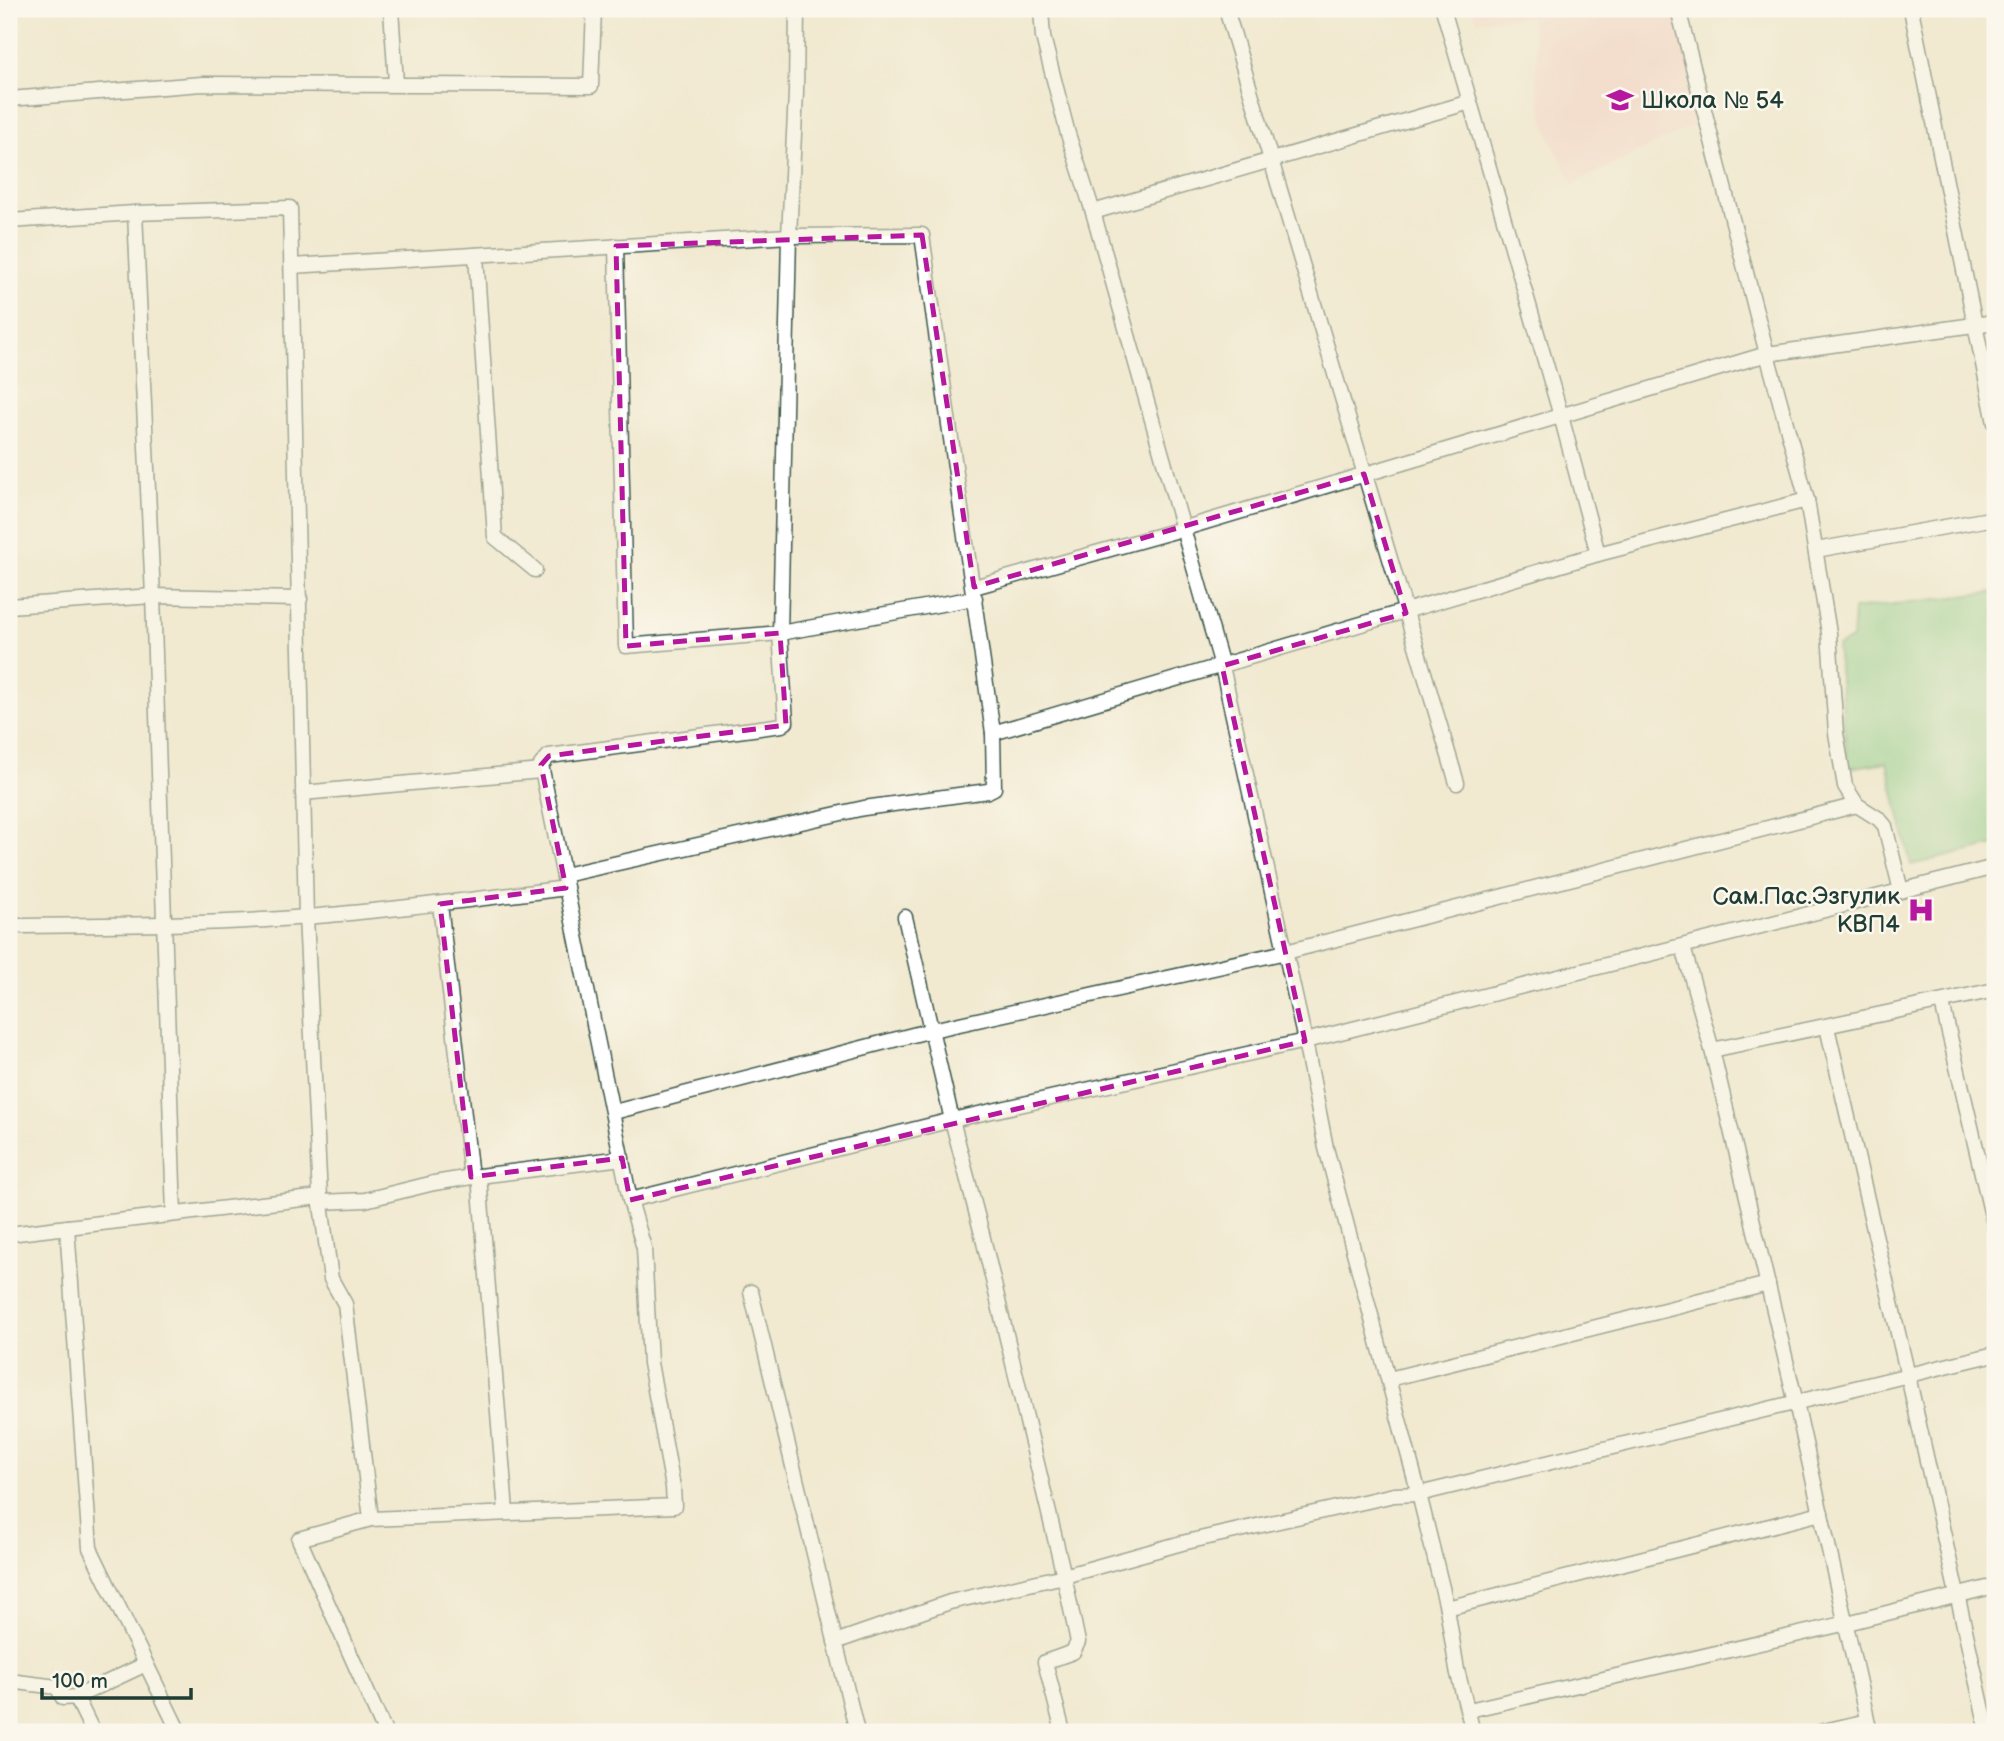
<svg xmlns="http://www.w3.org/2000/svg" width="2004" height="1741" font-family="'Balsamiq Sans',sans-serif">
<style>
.built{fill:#f7d0ca}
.green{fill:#84cb87;stroke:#52845e;stroke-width:2}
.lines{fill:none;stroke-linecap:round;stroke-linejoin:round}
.minor-casing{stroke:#3e574b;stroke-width:17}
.minor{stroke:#fff;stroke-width:14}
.marked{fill:none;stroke:#b5179e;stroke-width:5;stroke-dasharray:14 9;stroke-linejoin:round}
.labels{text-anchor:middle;stroke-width:5;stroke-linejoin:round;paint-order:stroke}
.poi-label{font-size:24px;fill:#1f3d34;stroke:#fbf7ec;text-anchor:start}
</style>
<rect width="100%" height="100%" fill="#fbf7ec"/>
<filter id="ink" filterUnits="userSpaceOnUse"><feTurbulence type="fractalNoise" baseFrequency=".0143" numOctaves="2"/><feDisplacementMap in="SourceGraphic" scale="14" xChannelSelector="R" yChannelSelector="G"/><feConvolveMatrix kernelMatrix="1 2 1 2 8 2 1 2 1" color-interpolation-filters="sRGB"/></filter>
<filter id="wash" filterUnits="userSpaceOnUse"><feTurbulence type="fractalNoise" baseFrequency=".00686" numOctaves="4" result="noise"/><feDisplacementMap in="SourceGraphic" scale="28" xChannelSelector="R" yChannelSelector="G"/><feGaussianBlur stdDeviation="1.57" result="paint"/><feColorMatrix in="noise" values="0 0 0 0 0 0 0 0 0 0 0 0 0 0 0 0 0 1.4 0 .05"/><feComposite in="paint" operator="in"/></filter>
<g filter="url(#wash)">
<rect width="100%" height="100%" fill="#f1e9d0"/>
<path class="built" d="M1473 9H1678L1706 119 1573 184 1554 147 1544 121 1536 82 1537 55 1530 16 1476 21Z"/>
<path class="green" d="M1995 592V845L1911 865 1887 762 1848 768 1837 646 1852 639 1854 609Z"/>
</g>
<g filter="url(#ink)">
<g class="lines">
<defs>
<g id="minor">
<path d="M391 9 396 83"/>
<path d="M1041 9 1043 37 1068 134 1093 212 1222 666 1305 1041 1326 1148 1419 1494 1447 1608 1457 1670 1473 1732"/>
<path d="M1226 9 1457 783"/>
<path d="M1443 9 1561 416 1598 554"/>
<path d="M1678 9 1767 354 1807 500 1829 633 1836 733 1845 786 1857 805 1879 819 1885 826 1901 891"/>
<path d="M1911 9 1995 423"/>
<path d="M9 99 202 84 591 86 594 9"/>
<path d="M1093 212 1470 102"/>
<path d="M135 213 153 596 174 1214"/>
<path d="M9 221 135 213 290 208 306 917 320 1197 331 1279 345 1304 371 1519"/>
<path d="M616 246 626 646 780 633 975 598"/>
<path d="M476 255 495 537 535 570"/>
<path d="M292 266 789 236 922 235 993 733 994 788 988 791 864 808 564 875"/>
<path d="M1816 550 1995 518"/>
<path d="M974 587 1182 529 1767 354 1995 322"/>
<path d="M9 606 153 596 300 599"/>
<path d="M993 733 1598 554 1807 500"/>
<path d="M303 793 541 771"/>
<path d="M440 904 471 1177"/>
<path d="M905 917 952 1120 982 1234 1064 1576 1078 1642 1073 1652 1045 1662 1063 1732"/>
<path d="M9 926C108 925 208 925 307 917 394 910 480 899 566 888"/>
<path d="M1683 947 1712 1050 1796 1403 1870 1732"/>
<path d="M1942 1003 1995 1229"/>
<path d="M1827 1027 1908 1376 1988 1732"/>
<path d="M1712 1050 1995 990"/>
<path d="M614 1112 932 1030 1286 952 1857 805"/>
<path d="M630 1200 952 1120 1305 1041 1995 867"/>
<path d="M321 1202 365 1200 434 1183 478 1176"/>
<path d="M67 1227 90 1548 179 1732"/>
<path d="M9 1234 320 1197"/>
<path d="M751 1292 857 1732"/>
<path d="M1389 1379 1768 1284"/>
<path d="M506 1512 479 1176 622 1158"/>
<path d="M1447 1608 1821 1513"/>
<path d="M835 1642 950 1602 1064 1576 1182 1543 1394 1495 1419 1494 1995 1354"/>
<path d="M9 1681 57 1687 63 1698 76 1697 93 1732"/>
<path d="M76 1697 146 1664"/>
<path d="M1469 1710 1847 1623 1995 1586"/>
<path d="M385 1732 299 1539 371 1519 674 1506 673 1487 650 1363 644 1248 630 1200 541 765 549 756 782 725 786 722 780 633 789 236 796 93 797 9"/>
<path d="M1820 1732 1867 1721"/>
</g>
</defs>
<use href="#minor" class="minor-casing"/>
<use href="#minor" class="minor"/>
</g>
</g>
<path d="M0 0H2004V1741H0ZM922 235 974 587 1364 474 1406 613 1222 666 1305 1041 630 1200 622 1158 471 1177 440 904 566 888 541 765 549 756 786 725 780 633 626 646 616 246Z" fill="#f1e9d0" fill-opacity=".55" fill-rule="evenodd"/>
<path class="marked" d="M922 235 974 587 1364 474 1406 613 1222 666 1305 1041 630 1200 622 1158 471 1177 440 904 566 888 541 765 549 756 786 725 780 633 626 646 616 246Z"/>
<defs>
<symbol id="school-bare" viewBox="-9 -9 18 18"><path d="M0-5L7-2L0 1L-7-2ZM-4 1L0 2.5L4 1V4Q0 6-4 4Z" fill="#b5179e" stroke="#fbf7ec" stroke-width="2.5" paint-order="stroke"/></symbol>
<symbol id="hospital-bare" viewBox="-9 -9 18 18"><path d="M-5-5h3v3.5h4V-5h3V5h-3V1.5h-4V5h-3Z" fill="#b5179e" stroke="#fbf7ec" stroke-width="2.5" paint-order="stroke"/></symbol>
</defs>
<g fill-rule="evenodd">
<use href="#school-bare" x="1601" y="81" width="38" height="38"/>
<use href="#hospital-bare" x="1902" y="891" width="38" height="38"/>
</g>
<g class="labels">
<g class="poi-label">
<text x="1641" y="108">Школа № 54</text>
<text x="1900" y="904" text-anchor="end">Сам.Пас.Эзгулик<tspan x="1900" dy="28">КВП4</tspan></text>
</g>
</g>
<rect width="2004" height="1741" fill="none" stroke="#fbf7ec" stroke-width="35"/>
<path d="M42 1688v10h149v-10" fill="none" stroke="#1f3d34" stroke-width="3.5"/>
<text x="52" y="1688" font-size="21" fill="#1f3d34" stroke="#fbf7ec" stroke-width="5" paint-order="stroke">100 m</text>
</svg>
